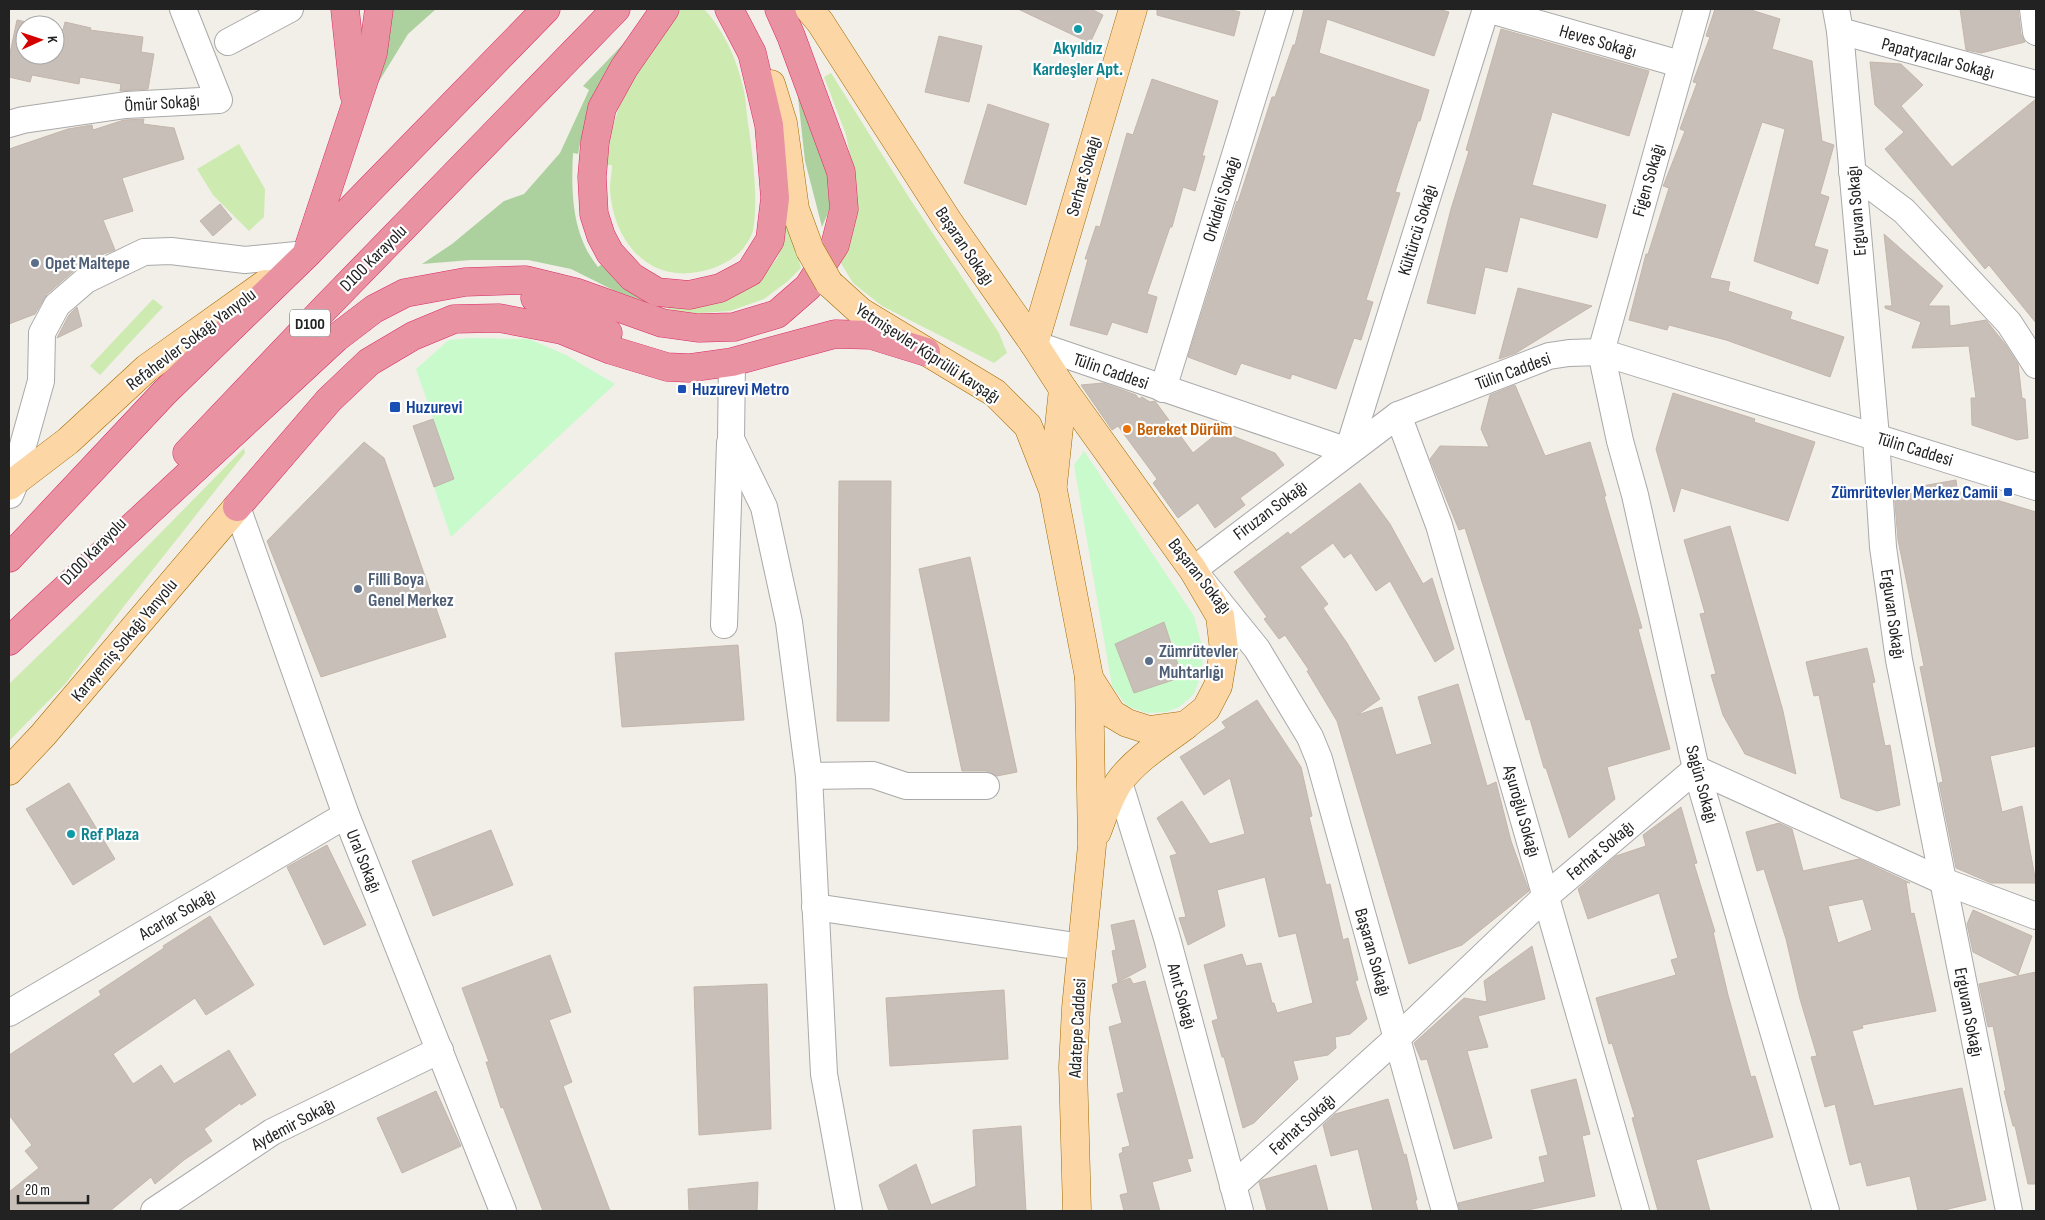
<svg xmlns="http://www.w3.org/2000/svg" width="2045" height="1220" font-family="'Sofia Sans Condensed',sans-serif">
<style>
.grass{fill:#cdebb0}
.forest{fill:#add19e}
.park{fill:#c8facc}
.building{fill:#c7bfb8;stroke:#c4b6ab;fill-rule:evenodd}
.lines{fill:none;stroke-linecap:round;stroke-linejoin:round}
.minor-casing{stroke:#a9a9a9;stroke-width:28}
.major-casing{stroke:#a06b00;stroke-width:29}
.highway-casing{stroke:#dc2a67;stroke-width:29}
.minor{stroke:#fff;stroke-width:26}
.major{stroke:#fcd6a4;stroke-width:28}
.highway{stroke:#e892a2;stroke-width:28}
.major-bridge-casing{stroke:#a06b00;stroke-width:29;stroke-linecap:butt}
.major-bridge{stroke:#fcd6a4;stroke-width:28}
.culture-dot{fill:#0f9aa8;stroke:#fff;stroke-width:2}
.service-dot{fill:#5c6f8a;stroke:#fff;stroke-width:2}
.transit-dot{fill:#1a4fb4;stroke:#fff;stroke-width:2}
.food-dot{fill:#e8710a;stroke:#fff;stroke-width:2}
.labels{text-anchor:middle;stroke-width:4.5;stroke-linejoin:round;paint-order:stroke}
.shield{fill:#fff;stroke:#646464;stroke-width:1}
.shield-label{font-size:16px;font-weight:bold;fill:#222}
.street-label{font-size:18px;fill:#222;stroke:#fff}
.culture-label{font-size:18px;font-weight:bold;fill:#0d838f;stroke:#fff}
.service-label{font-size:18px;font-weight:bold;fill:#4e5e75;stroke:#fff;text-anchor:start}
.transit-label{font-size:18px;font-weight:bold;fill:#164399;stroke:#fff;text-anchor:start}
.food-label{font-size:18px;font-weight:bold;fill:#c56008;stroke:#fff;text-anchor:start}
</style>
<rect width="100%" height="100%" fill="#f2efe9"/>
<g class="grass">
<path d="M677 9H704C722 28 736 57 742 83 745 93 746 105 747 116 752 150 759 198 753 230 752 236 746 245 742 250 732 261 713 270 698 272 645 282 612 237 610 188 610 180 612 172 612 165H606L613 126 624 92Z"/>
<path d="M831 73 910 199 999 333 1007 353 994 363 882 306 853 283 839 260 853 171 846 135 824 77Z"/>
<path d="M239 144 265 189 264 217 249 231 213 195 197 169Z"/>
<path d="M787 223 801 268 788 281 764 299 730 311 686 314 650 303 744 291 765 274 778 257Z"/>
<path d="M153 299 163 307 100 375 90 366Z"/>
<path d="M244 448 245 453 124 606 66 683 9 741V684L73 622Z"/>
</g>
<g class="forest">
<path d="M389 9H436L408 34 370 96Z"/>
<path d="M626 41C604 77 586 112 578 154L573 153C571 193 572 235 598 267L602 264 650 303 615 291 571 269 528 260H471L422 264 452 244 504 201 524 194 560 153 589 90 583 86Z"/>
<path d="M797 88C812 124 833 164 830 205 829 212 825 220 822 227L805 161Z"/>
</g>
<g class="park">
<path d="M471 338 529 339 566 355 615 384 451 537 434 487 454 479 416 369 449 340Z"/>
<path d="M1084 451 1194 616 1203 650 1202 672 1194 694 1179 707 1166 712 1147 713 1127 706 1112 686 1074 465Z"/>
</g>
<g class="building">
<path d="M1018 9H1091L1103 15 1090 43Z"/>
<path d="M1157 9H1227L1240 12 1234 36 1157 15Z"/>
<path d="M1304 9H1438L1449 12 1434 56 1327 19 1319 53 1429 90 1420 121H1418L1395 192 1400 193 1366 300 1373 302 1361 340 1354 338 1336 389 1292 374 1290 379 1241 363 1236 375 1188 357 1237 201 1238 202 1272 97H1275L1293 45H1295Z"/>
<path d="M1715 9H1748L1780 19 1772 49 1812 61 1822 141 1834 145 1820 194 1829 197 1814 246 1828 250 1818 284 1754 261 1785 129 1762 122 1710 278 1730 282 1728 291 1792 312 1790 319 1844 337 1830 377 1726 340 1669 325 1667 330 1629 320 1646 254H1648L1669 188 1663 186 1664 184 1685 131 1680 129 1697 83 1693 82 1710 37 1706 36Z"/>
<path d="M1960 9H2018L2021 34 2025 42 1981 53 1966 50Z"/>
<path d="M17 20 40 25H25V55H55V29L63 30 65 22 91 28 90 30 143 37 141 52 154 54 148 89 120 91 121 84 80 77 79 84 32 75 30 82 9 77V58Z"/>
<path d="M1501 29 1649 71 1629 136 1552 112 1532 185 1606 205 1597 238 1520 217 1507 272 1485 267 1475 314 1427 303 1451 209 1469 151 1466 150Z"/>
<path d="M939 36 982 46 969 102 925 92Z"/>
<path d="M1870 62 1901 64 1923 85 1901 106 1952 167 2036 99V323L1989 265 1985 269 1885 149 1904 132 1875 105Z"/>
<path d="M1152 79 1218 101 1202 156H1205L1195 191 1183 187 1172 227H1170L1147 294 1157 297 1147 333 1112 322 1107 335 1070 325 1088 259H1085L1096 226 1100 227 1127 133 1133 135Z"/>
<path d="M988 104 1049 124 1026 205 964 183Z"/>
<path d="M144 119 143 124 174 128 184 159 122 178 133 211 103 220 115 250 84 261 85 264 76 269 47 294 35 314 9 324V149L68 129 92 125 93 130 124 120Z"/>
<path d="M220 204 232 219 213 236 200 221Z"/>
<path d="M1884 234 1943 286 1928 306H1949L1950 326 1986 320 2005 344 2018 364 2022 398 2025 399 2028 438 2017 440 1972 425 1971 398H1976L1969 346 1912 348 1921 322 1885 308V306H1892Z"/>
<path d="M1518 288 1592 306 1516 353 1499 359Z"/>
<path d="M77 307 82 326 57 338 69 315Z"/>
<path d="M1103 383 1136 395 1139 399 1142 397 1150 402 1155 401 1193 453 1220 431 1275 453 1284 465 1240 498 1245 505 1215 528 1198 503 1178 518 1153 483 1157 479 1118 426 1112 430 1081 385Z"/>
<path d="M1515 385 1545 456 1590 442 1606 496H1604L1642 628 1638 629 1670 749 1607 767 1615 799 1569 838 1546 768H1544L1530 719 1526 720 1465 528 1459 530 1430 459 1440 446 1489 447 1481 429 1490 395Z"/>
<path d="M1673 393 1755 419 1754 422 1815 442 1788 521 1681 488 1674 512 1656 449Z"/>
<path d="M433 419 454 479 434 487 413 426Z"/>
<path d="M364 442 384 458 446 637 321 677 267 541Z"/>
<path d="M1956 480 1957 488 2036 512V746L1990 756 2002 812 2022 806 2036 883H1991L1956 868 1939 783 1943 782 1920 667 1924 666 1898 540 1894 491Z"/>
<path d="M839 481H891L889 721H837Z"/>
<path d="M1360 483 1390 524 1423 584 1432 578 1454 649 1435 662 1390 581 1376 591 1351 553 1344 558 1333 543 1300 567 1328 604 1323 608 1347 643 1380 699 1357 715 1382 707 1396 755 1432 744 1418 697 1458 684 1487 786 1496 782 1511 841 1529 891 1462 945 1409 964 1337 721 1307 671 1309 670 1285 635 1279 639 1264 619 1267 617 1234 572 1288 532 1290 535Z"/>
<path d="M1730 526 1783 711 1796 774 1745 754 1723 715 1711 675 1716 674 1700 614 1705 613 1684 540Z"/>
<path d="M970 557 1017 772 997 776 986 771H962L919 569Z"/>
<path d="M1164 622 1182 677 1134 693 1115 644Z"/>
<path d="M738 645 744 720 622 727 615 653Z"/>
<path d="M1867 648 1875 682 1872 683 1885 746 1890 745 1900 805 1877 811 1841 798 1819 695 1814 696 1806 662Z"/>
<path d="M1257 700 1301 767 1312 816 1309 817 1326 885 1330 884 1343 940 1348 938 1358 980 1355 981 1367 1019 1350 1034 1335 1037 1336 1048 1328 1055 1293 1061 1298 1079 1254 1123 1243 1128 1224 1057H1222L1212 1021 1218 1019 1204 965 1242 954 1246 966 1261 963 1272 1003H1274L1277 1013 1313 1003 1296 933 1279 937 1265 877 1217 890 1225 926 1188 945 1179 918 1186 917 1170 856 1177 854 1157 818 1182 801 1210 844 1245 834 1230 778 1204 795 1180 757 1226 728 1222 722Z"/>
<path d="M69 783 115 859 73 885 26 809Z"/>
<path d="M1681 807 1697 863 1694 864 1715 932H1713L1728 995 1751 1077 1755 1076 1773 1137 1696 1160 1710 1211H1658L1632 1118 1635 1117 1612 1043 1609 1044 1596 998 1676 975 1671 960 1678 958 1659 893 1588 919 1578 889 1616 856 1646 846 1643 835Z"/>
<path d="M1779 823 1792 829 1803 871 1859 859 1910 883 1906 882 1911 914 1914 913 1936 1011 1862 1025 1863 1028 1852 1031 1874 1106 1962 1088 1986 1200 1940 1211H1918L1910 1176 1867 1186 1861 1162 1850 1165 1835 1104 1825 1107 1811 1057 1817 1056 1800 999 1786 939 1764 869 1757 871 1746 832ZM1863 899 1872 930 1838 943 1828 906Z"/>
<path d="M491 830 513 885 433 916 412 861Z"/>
<path d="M327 845 366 925 324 945 287 867Z"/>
<path d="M1973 910 2032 936 2018 975 1973 952 1967 924Z"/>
<path d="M210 916 254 985 206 1015 195 998 113 1054 133 1084 161 1065 174 1084 229 1050 256 1095 241 1105 240 1103 204 1129 212 1141 184 1160 155 1184 151 1177 110 1211H9V1192L39 1168 25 1151 32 1145 9 1115V1055L101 995 99 991 164 948 163 946Z"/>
<path d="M1134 920 1146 967 1118 982 1112 951 1116 950 1111 925Z"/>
<path d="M1532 946 1545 999 1478 1016 1488 1047 1467 1051 1492 1138 1454 1149 1427 1059 1421 1060 1414 1043 1464 998 1487 1002 1484 981Z"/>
<path d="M550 955 571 1012 549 1020 572 1082 563 1086 610 1211H543L503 1107 501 1108 486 1062H489L462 988Z"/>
<path d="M2036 972V1184H2028L2015 1126H2013L2004 1091H2006L1993 1026 1988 1027 1979 984Z"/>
<path d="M1130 978 1133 984 1145 981 1193 1158 1187 1159 1191 1171 1152 1182 1160 1211H1124L1120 1195 1128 1193 1119 1154 1123 1152 1122 1148 1130 1146 1117 1094 1124 1092 1109 1027 1122 1023 1112 985Z"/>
<path d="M767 984 771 1129 699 1135 694 987Z"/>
<path d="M1004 990 1008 1059 890 1066 886 998Z"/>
<path d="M1576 1079 1590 1134 1582 1136 1595 1196 1523 1211H1460L1458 1203 1545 1182 1539 1157 1548 1155 1531 1090Z"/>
<path d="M436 1091 461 1146 402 1173 377 1118Z"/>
<path d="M1388 1099 1404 1155 1406 1154 1417 1200H1415L1418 1211H1373L1358 1149 1331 1156 1323 1125 1335 1114Z"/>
<path d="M1021 1126 1026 1211H889L879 1185 916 1164 931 1205 976 1186 973 1130Z"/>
<path d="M1316 1165 1328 1211H1267L1259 1182 1262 1180Z"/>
<path d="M758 1182 757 1211H689L688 1189Z"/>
</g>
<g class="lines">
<defs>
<g id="minor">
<path d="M1487 9 1680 64"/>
<path d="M1697 9 1601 352 1620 441 1635 495 1696 769 1826 1211"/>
<path d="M1836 9 1840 31 1876 437 1883 547 1899 660 2009 1211"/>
<path d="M2033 9 2036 32"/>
<path d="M1840 31 2036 84"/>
<path d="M228 42 290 9"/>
<path d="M9 124 23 120 126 105 219 100 183 9"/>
<path d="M1852 172 1904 211 2009 323 2036 365"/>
<path d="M1034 344 1348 451"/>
<path d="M732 362 731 439 764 507 789 622 809 776 824 1074 849 1211"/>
<path d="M1163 389 1280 9"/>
<path d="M1398 415 1439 525 1636 1211"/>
<path d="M1348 451 1486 9"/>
<path d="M10 495 16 481 22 449 41 381 42 333 57 305 86 280 144 252 171 251 245 260 307 254"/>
<path d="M237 507 346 815 503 1211"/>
<path d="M724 625 730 443"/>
<path d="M809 776 873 775 906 786H986"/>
<path d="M1119 782 1167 938 1240 1211"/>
<path d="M815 907 1082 947"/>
<path d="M9 1013 346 815"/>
<path d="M1233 1186 1397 1038 1546 896 1696 769 1943 881 2036 916"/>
<path d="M154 1211 272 1132 440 1050"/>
<path d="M1445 1211 1319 759 1310 737 1257 649 1193 570 1398 415 1549 356 1569 353 1601 352 2036 487"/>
</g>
<g id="major">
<path d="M809 9 820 22 948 221 1034 344 1063 389 1193 570 1220 616 1224 650 1218 686 1206 709 1186 725 1149 730 1127 723 1112 714 1089 678"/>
<path d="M771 84 783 123 795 209 810 250"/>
<path d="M829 283 861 312 995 393 1028 426 1053 490 1089 677 1092 845 1076 1008 1073 1067 1077 1211"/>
<path d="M1034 344 1133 9"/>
<path d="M1053 484 1063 389"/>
<path d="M9 486 68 441 147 368 265 284"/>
<path d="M9 771 43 735 237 507"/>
<path d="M1097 832C1103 816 1109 797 1119 782 1136 759 1162 743 1185 726"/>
</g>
<g id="highway">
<path d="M345 9 354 94"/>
<path d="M665 9 624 68 602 108 595 142 592 177 594 214 601 236 610 253 632 277 657 292 689 295 720 288 750 272 770 240 775 198 769 125 752 53 729 9"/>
<path d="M308 249 373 53 379 9"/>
<path d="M535 298 568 310 608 333"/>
<path d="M187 453 326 307 616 9"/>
<path d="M237 507 329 400 369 362 413 336 454 319 499 318 562 330 611 350 667 367 689 368 732 362 835 334 871 335 926 352"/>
<path d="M9 558 165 392 307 254 546 9"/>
<path d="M9 641 336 338 374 309 405 293 465 282 526 280 575 292 662 323 698 328 734 327 777 314 808 287 835 245 844 209 841 172 791 36 779 9"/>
</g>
</defs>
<use href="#minor" class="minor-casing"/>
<use href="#major" class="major-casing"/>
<use href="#highway" class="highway-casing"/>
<use href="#minor" class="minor"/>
<use href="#major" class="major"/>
<use href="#highway" class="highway"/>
<defs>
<path id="major-bridge" d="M810 250 829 283"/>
</defs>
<use href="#major-bridge" class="major-bridge-casing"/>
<use href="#major-bridge" class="major-bridge"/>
</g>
<g class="culture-dot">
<circle cx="1078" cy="29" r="5"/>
<circle cx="71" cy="834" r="5"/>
</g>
<g class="service-dot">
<circle cx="35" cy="263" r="5"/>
<circle cx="358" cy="589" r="5"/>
<circle cx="1149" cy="661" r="5"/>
</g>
<g class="transit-dot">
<rect x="677" y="384" width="10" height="10" rx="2.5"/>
<rect x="389" y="401" width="12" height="12" rx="2.5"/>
<rect x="2003" y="487" width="10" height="10" rx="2.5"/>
</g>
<circle class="food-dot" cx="1127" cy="429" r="5"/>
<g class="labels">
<rect class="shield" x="290" y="309.5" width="40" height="27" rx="4"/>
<g class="shield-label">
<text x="310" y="329">D100</text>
</g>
<g class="street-label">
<text transform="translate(1598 41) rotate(16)" y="6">Heves Sokağı</text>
<text transform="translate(1938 58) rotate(15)" y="6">Papatyacılar Sokağı</text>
<text transform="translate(162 103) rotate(-4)" y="6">Ömür Sokağı</text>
<text transform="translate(1083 176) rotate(-74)" y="6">Serhat Sokağı</text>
<text transform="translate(1648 180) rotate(-74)" y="6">Figen Sokağı</text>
<text transform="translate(1221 199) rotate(-73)" y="6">Orkideli Sokağı</text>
<text transform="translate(1856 211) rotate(-95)" y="6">Erguvan Sokağı</text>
<text transform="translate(1417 230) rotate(-73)" y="6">Kültürcü Sokağı</text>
<text transform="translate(965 246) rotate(56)" y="6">Başaran Sokağı</text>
<text transform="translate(373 258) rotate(-45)" y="6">D100 Karayolu</text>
<text transform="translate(191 339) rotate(-37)" y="6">Refahevler Sokağı Yanyolu</text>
<text transform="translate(928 353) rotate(33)" y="6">Yetmişevler Köprülü Kavşağı</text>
<text transform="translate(1111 371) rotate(19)" y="6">Tülin Caddesi</text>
<text transform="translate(1513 371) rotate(-20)" y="6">Tülin Caddesi</text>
<text transform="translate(1915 449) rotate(17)" y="6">Tülin Caddesi</text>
<text transform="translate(1270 510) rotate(-37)" y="6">Firuzan Sokağı</text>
<text transform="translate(93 551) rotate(-46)" y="6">D100 Karayolu</text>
<text transform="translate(1200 576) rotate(52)" y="6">Başaran Sokağı</text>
<text transform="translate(1893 614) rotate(82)" y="6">Erguvan Sokağı</text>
<text transform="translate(124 640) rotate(-50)" y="6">Karayemiş Sokağı Yanyolu</text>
<text transform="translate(1702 784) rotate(75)" y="6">Sagün Sokağı</text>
<text transform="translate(1522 811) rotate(74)" y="6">Aşuroğlu Sokağı</text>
<text transform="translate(1600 850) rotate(-40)" y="6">Ferhat Sokağı</text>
<text transform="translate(364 861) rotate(68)" y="6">Ural Sokağı</text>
<text transform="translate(177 914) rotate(-30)" y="6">Acarlar Sokağı</text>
<text transform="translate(1373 952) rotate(74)" y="6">Başaran Sokağı</text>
<text transform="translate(1182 996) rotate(75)" y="6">Anıt Sokağı</text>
<text transform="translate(1969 1012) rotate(79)" y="6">Erguvan Sokağı</text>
<text transform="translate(1077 1028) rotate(-87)" y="6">Adatepe Caddesi</text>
<text transform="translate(293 1124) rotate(-28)" y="6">Aydemir Sokağı</text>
<text transform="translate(1302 1124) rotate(-42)" y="6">Ferhat Sokağı</text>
</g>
<g class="culture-label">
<text x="1078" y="54">Akyıldız<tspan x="1078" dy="21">Kardeşler Apt.</tspan></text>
<text x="81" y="840" text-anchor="start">Ref Plaza</text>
</g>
<g class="service-label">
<text x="45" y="269">Opet Maltepe</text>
<text x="368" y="585">Filli Boya<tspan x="368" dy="21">Genel Merkez</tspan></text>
<text x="1159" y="657">Zümrütevler<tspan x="1159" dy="21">Muhtarlığı</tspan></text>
</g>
<g class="transit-label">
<text x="692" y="395">Huzurevi Metro</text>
<text x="406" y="413">Huzurevi</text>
<text x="1998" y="498" text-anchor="end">Zümrütevler Merkez Camii</text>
</g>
<g class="food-label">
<text x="1137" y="435">Bereket Dürüm</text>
</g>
</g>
<rect width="2045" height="1220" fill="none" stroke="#222222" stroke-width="20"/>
<g transform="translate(40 40) rotate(87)"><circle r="24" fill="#ffffff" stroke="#a7a7a7"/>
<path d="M0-4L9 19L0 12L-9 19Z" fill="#d40000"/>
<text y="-8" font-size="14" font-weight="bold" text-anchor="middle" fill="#222222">K</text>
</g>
<path d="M18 1195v8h70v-8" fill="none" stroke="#222222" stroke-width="2.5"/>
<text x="25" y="1195" font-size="15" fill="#222222" stroke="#ffffff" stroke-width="4" paint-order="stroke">20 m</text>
</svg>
